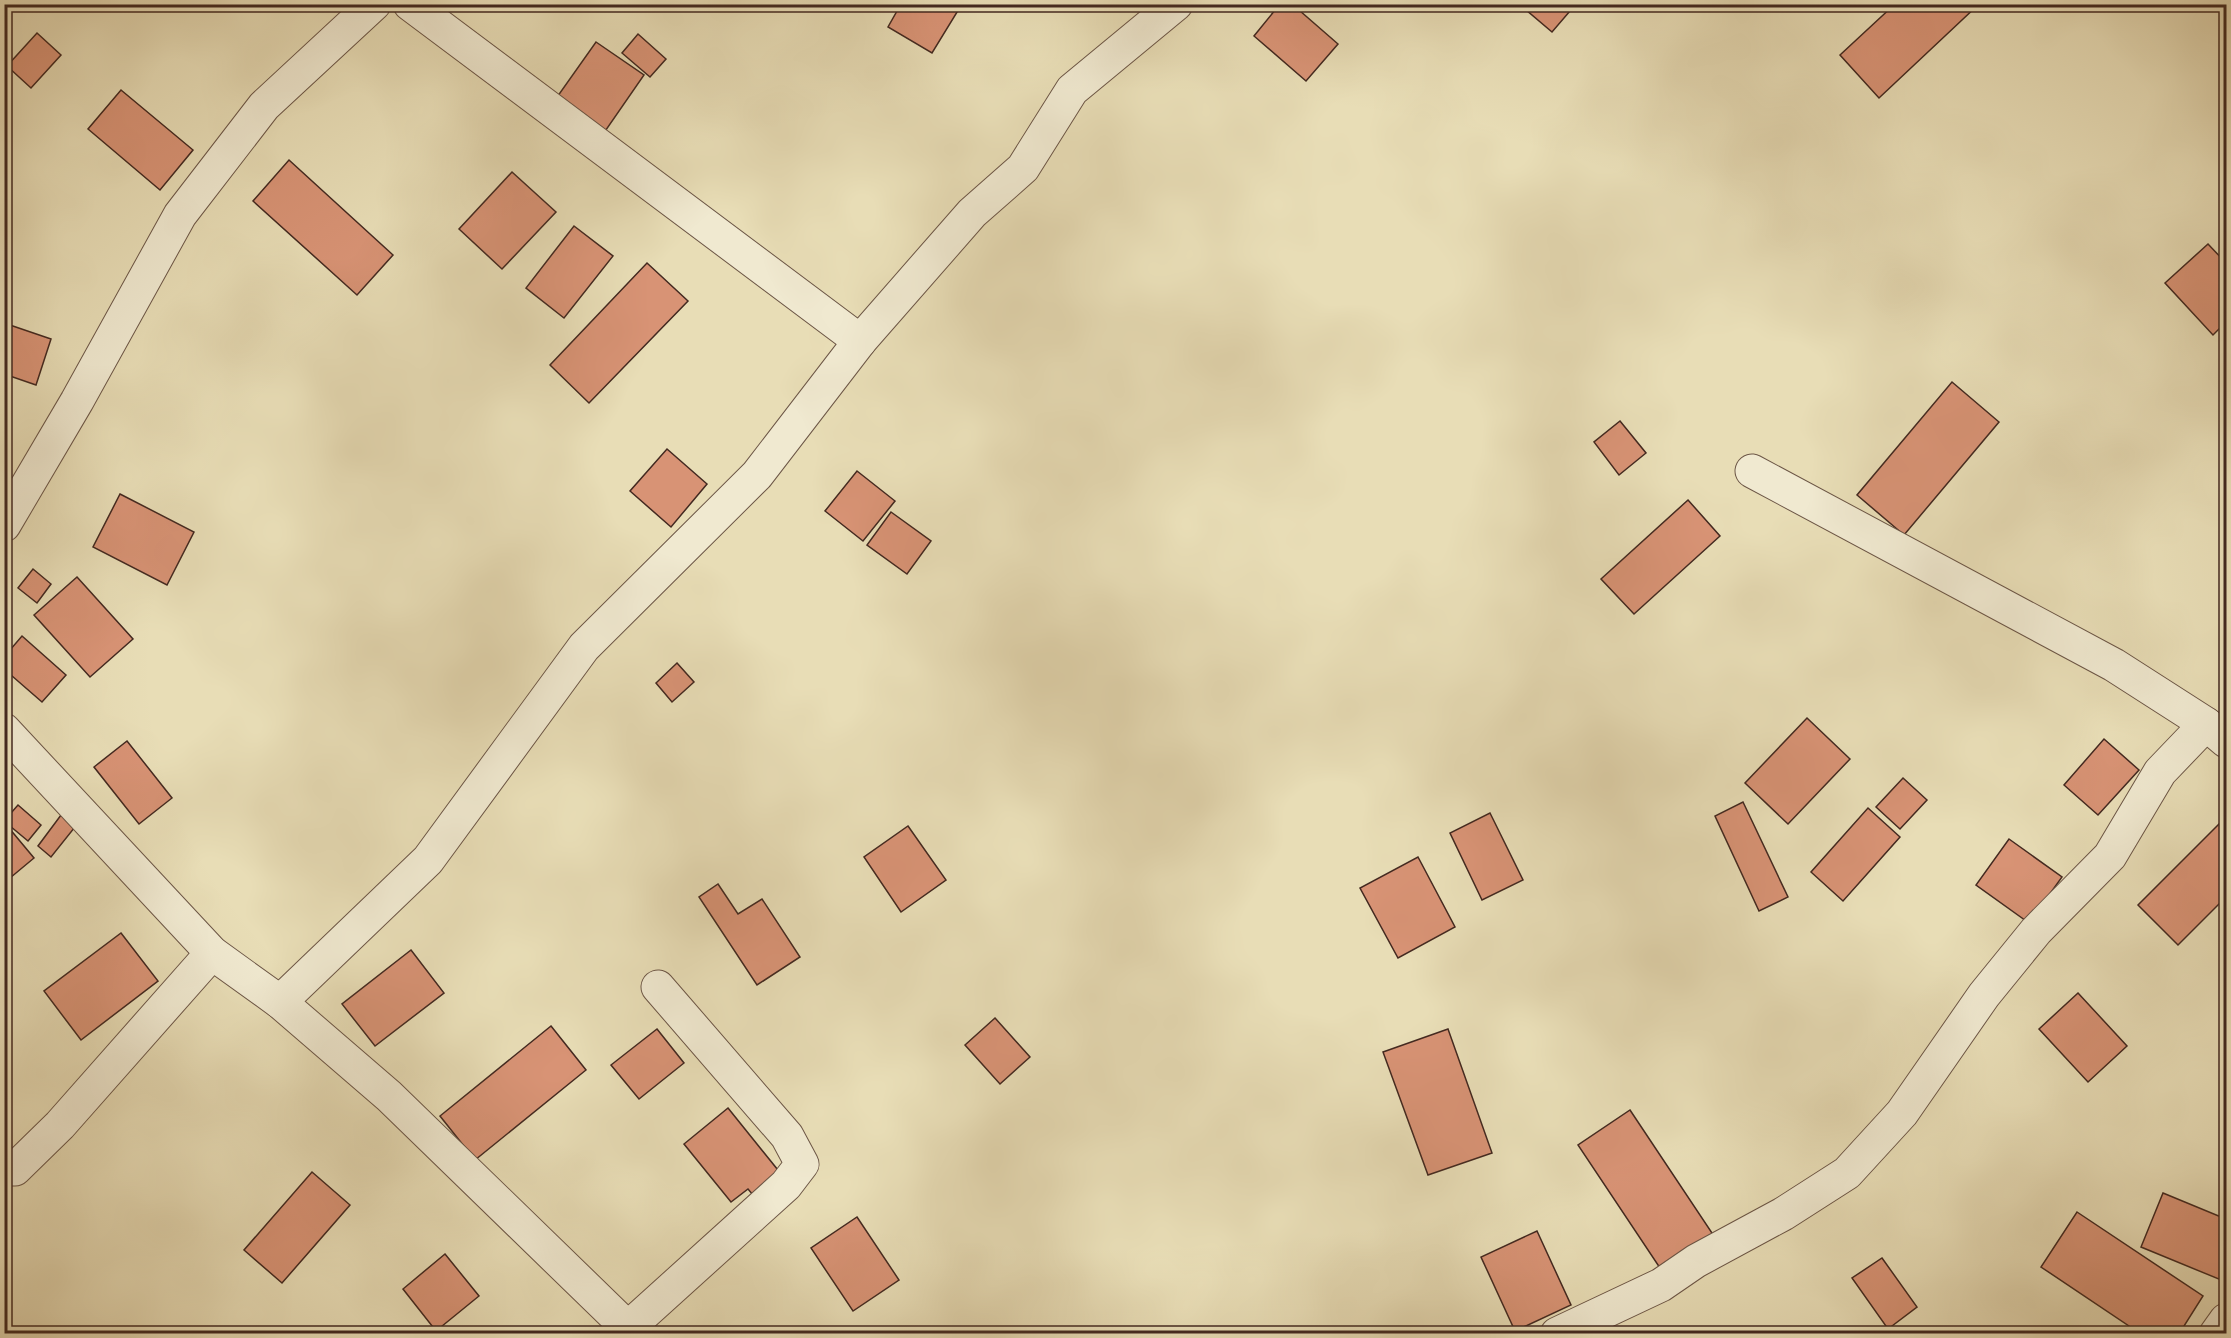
<svg xmlns="http://www.w3.org/2000/svg" width="2231" height="1338" font-family="Alegreya,serif">
<style>
.building{fill:#d89375;stroke:#432920;stroke-width:1.5}
.lines{fill:none;stroke-linecap:round;stroke-linejoin:round}
.minor-casing{stroke:#6c5646;stroke-width:35}
.minor{stroke:#f0e9d0;stroke-width:33}
</style>
<rect width="100%" height="100%" fill="#e8ddb6"/>
<filter id="stains"><feTurbulence type="fractalNoise" baseFrequency=".00333" numOctaves="4"/><feColorMatrix values="0 0 0 0 .2 0 0 0 0 .09 0 0 0 0 .02 0 0 0 .5 -.17"/></filter>
<radialGradient id="worn" r=".72"><stop offset=".6" stop-color="#630" stop-opacity="0"/><stop offset="1" stop-color="#630" stop-opacity=".3"/></radialGradient>
<g class="building">
<path d="M901 4H962L932 53 888 27Z"/>
<path d="M1280 4H1292L1338 44 1306 81 1254 36Z"/>
<path d="M1519 4H1576L1552 32Z"/>
<path d="M1895 4H1979L1879 98 1840 55Z"/>
<path d="M37 33 61 55 31 88 7 66Z"/>
<path d="M638 34 666 59 650 77 622 53Z"/>
<path d="M596 42 644 75 599 140 550 107Z"/>
<path d="M121 90 193 150 160 190 88 129Z"/>
<path d="M289 160 393 255 357 295 253 201Z"/>
<path d="M512 172 556 212 502 269 459 229Z"/>
<path d="M574 226 613 256 564 318 526 288Z"/>
<path d="M2208 244 2226 263V322L2213 335 2165 283Z"/>
<path d="M647 263 688 301 589 403 550 365Z"/>
<path d="M4 323 51 339 36 385 4 374Z"/>
<path d="M1952 382 1999 422 1904 535 1857 495Z"/>
<path d="M1620 421 1646 453 1619 475 1594 442Z"/>
<path d="M667 449 707 484 671 527 630 491Z"/>
<path d="M857 471 895 501 863 541 825 511Z"/>
<path d="M120 494 194 532 167 585 93 547Z"/>
<path d="M1688 500 1720 536 1634 614 1601 579Z"/>
<path d="M891 512 931 541 907 574 867 545Z"/>
<path d="M33 569 51 584 37 603 18 588Z"/>
<path d="M77 577 133 639 90 677 34 615Z"/>
<path d="M22 636 66 675 42 702 4 669V657Z"/>
<path d="M677 663 694 682 672 702 656 683Z"/>
<path d="M1807 718 1850 759 1788 824 1745 783Z"/>
<path d="M2104 739 2139 770 2098 815 2064 785Z"/>
<path d="M127 741 172 798 139 824 94 767Z"/>
<path d="M1903 778 1927 800 1900 829 1876 807Z"/>
<path d="M1743 802 1788 897 1759 911 1715 816Z"/>
<path d="M18 805 41 825 28 841 4 821Z"/>
<path d="M1868 808 1900 837 1843 901 1811 872Z"/>
<path d="M64 811 79 822 51 857 38 846Z"/>
<path d="M1490 813 1523 880 1482 900 1450 833Z"/>
<path d="M2226 817V897L2178 945 2138 905Z"/>
<path d="M4 822 34 858 4 883Z"/>
<path d="M908 826 946 880 901 912 864 857Z"/>
<path d="M2009 839 2062 877 2029 923 1976 885Z"/>
<path d="M1418 857 1455 927 1398 958 1360 888Z"/>
<path d="M718 884 738 914 762 899 800 957 757 985 699 897Z"/>
<path d="M121 933 158 981 81 1040 44 991Z"/>
<path d="M411 950 444 993 375 1046 342 1004Z"/>
<path d="M2078 993 2127 1046 2088 1082 2039 1029Z"/>
<path d="M995 1018 1030 1057 1000 1084 965 1045Z"/>
<path d="M551 1026 586 1070 475 1160 440 1116Z"/>
<path d="M657 1029 684 1063 639 1099 611 1065Z"/>
<path d="M1448 1029 1492 1153 1428 1175 1383 1052Z"/>
<path d="M728 1108 786 1180 759 1202 748 1189 731 1202 684 1144Z"/>
<path d="M1630 1110 1714 1236 1662 1271 1578 1145Z"/>
<path d="M312 1172 350 1205 282 1283 244 1250Z"/>
<path d="M2163 1193 2226 1219V1282L2141 1247Z"/>
<path d="M2077 1212 2203 1296 2179 1334H2141L2041 1267Z"/>
<path d="M857 1217 899 1280 853 1311 811 1248Z"/>
<path d="M1537 1231 1571 1305 1515 1331 1481 1257Z"/>
<path d="M445 1254 479 1296 436 1331 403 1289Z"/>
<path d="M1882 1258 1917 1307 1888 1329 1852 1278Z"/>
</g>
<g class="lines">
<defs>
<g id="minor">
<path d="M410 4 860 341"/>
<path d="M1752 471 2114 665 2206 724 2226 741"/>
<path d="M4 525 77 401 180 215 264 106 374 4"/>
<path d="M4 730 212 953 280 1002 389 1096 634 1334"/>
<path d="M280 1002 428 860 584 647 757 475 860 341 972 213 1023 168 1072 90 1176 4"/>
<path d="M4 1169H15L60 1125 212 953"/>
<path d="M629 1327 786 1185 802 1164 787 1136 658 987"/>
<path d="M1557 1334 1661 1285 1696 1261 1783 1214 1847 1173 1902 1113 1984 995 2036 931 2110 856 2160 772 2206 724"/>
<path d="M2216 1334 2226 1320"/>
</g>
</defs>
<use href="#minor" class="minor-casing"/>
<use href="#minor" class="minor"/>
</g>
<rect width="2231" height="1338" fill="none" stroke="#e8ddb6" stroke-width="24"/>
<rect x="6" y="6" width="2219" height="1326" fill="none" stroke="#432920" stroke-width="3"/>
<rect x="12" y="12" width="2207" height="1314" fill="none" stroke="#432920" stroke-width="1.5"/>
<rect width="100%" height="100%" filter="url(#stains)"/>
<rect width="100%" height="100%" fill="url(#worn)"/>
</svg>
